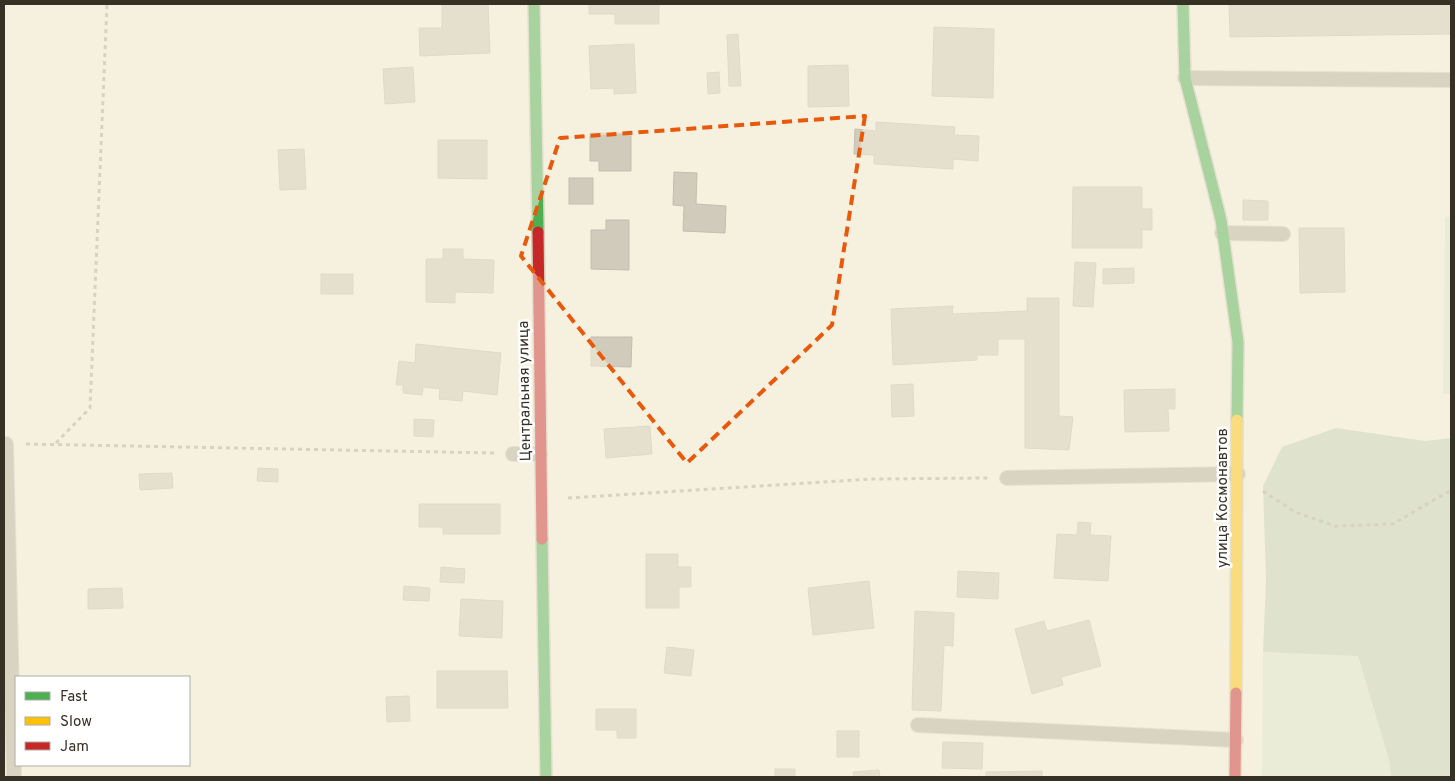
<svg xmlns="http://www.w3.org/2000/svg" width="1455" height="781" font-family="Overpass,sans-serif">
<style>
.green{fill:#dbe6d0}
.forest{fill:#c3d3b8}
.building{fill:#d1cbbb;stroke:#c2beb1}
.lines{fill:none;stroke-linecap:round;stroke-linejoin:round}
.lane-casing{stroke:#d2cdbf;stroke-width:16}
.fast-casing{stroke:#d2cdbf;stroke-width:14}
.slow-casing{stroke:#d2cdbf;stroke-width:14}
.jam-casing{stroke:#d2cdbf;stroke-width:14}
.path{stroke:#b2ada1;stroke-width:3;stroke-dasharray:4 4;stroke-linecap:butt}
.lane{stroke:#b5afa1;stroke-width:14}
.fast{stroke:#4caf50;stroke-width:11}
.slow{stroke:#ffc107;stroke-width:11}
.jam{stroke:#c62828;stroke-width:11}
.marked{fill:none;stroke:#e8590c;stroke-width:4;stroke-dasharray:10 6;stroke-linejoin:round}
.labels{text-anchor:middle;stroke-width:5;stroke-linejoin:round;paint-order:stroke}
.street-label{font-size:15px;fill:#353125;stroke:#fff}
</style>
<rect width="100%" height="100%" fill="#f6f0df"/>
<g class="green">
<path d="M1445 217H1451V394H1443Z"/>
<path d="M1263 652 1358 656 1389 760 1391 777H1262Z"/>
</g>
<path class="forest" d="M1336 428 1425 441 1451 438V777H1391L1389 760 1358 656 1263 652 1266 580 1263 486 1282 447Z"/>
<g class="building">
<path d="M442 4H488L490 53 420 56 419 28H442Z"/>
<path d="M589 4H659V24H615V14H589Z"/>
<path d="M1229 4H1451V34L1230 37Z"/>
<path d="M934 27 994 29 993 98 932 96Z"/>
<path d="M738 34 741 86H729L727 35Z"/>
<path d="M634 44 636 93 614 94V88L591 89 589 46Z"/>
<path d="M848 65 849 106 808 107V66Z"/>
<path d="M413 67 415 102 385 104 383 69Z"/>
<path d="M719 72 720 93 708 94 707 73Z"/>
<path d="M876 122 955 127 954 135 979 136 978 161 953 159V169L874 164V155L854 154 855 129 876 131Z"/>
<path d="M590 133H631V171H599V161H590Z"/>
<path d="M438 140H487V179L438 178Z"/>
<path d="M304 149 306 189 280 190 278 150Z"/>
<path d="M674 172 697 173 696 204 726 206 725 233 683 231 684 206 673 205Z"/>
<rect x="569" y="178" width="24" height="26"/>
<path d="M1073 187H1142V209H1152V230H1142V248H1072Z"/>
<path d="M1243 200 1268 201V220H1243Z"/>
<path d="M606 220H629V270L591 269V230H606Z"/>
<path d="M1299 228H1344L1345 292 1300 293Z"/>
<path d="M443 249H463V259L494 260 493 293 455 292V303L426 302V259H443Z"/>
<path d="M1075 262 1096 263 1093 307 1073 306Z"/>
<path d="M1134 268V283L1103 284V269Z"/>
<rect x="321" y="274" width="32" height="20"/>
<path d="M1027 298H1059V416L1073 417 1069 450 1025 448V339H998V355H977V360L893 365 891 309 953 306 952 314 1027 311Z"/>
<path d="M591 337H632L631 367 591 366Z"/>
<path d="M416 344 501 353 497 395 463 391 462 401 439 399 440 389 423 387 422 395 403 393V385H396L399 361 415 363Z"/>
<path d="M913 384 914 416 892 417 891 385Z"/>
<path d="M1175 389V409H1168L1169 431 1125 432 1124 390Z"/>
<path d="M414 419 434 420 433 437 414 436Z"/>
<path d="M650 426 652 454 606 458 604 429Z"/>
<path d="M258 468 278 469V482L257 481Z"/>
<path d="M172 473 173 488 140 490 139 474Z"/>
<path d="M419 504H500V534H443V527H419Z"/>
<path d="M1078 522 1091 523 1090 535 1111 536 1108 581 1054 578 1057 534 1077 535Z"/>
<path d="M646 554H678V567H691V587H679V608H646Z"/>
<path d="M441 567 465 569 464 583 440 582Z"/>
<path d="M958 571 999 573 998 599 957 597Z"/>
<path d="M869 581 874 628 813 635 808 588Z"/>
<path d="M404 586 430 588 429 601 403 600Z"/>
<path d="M122 588 123 608 88 609V589Z"/>
<path d="M461 599 503 601 502 638 459 636Z"/>
<path d="M915 611 954 613 953 646 944 645 941 711 912 710Z"/>
<path d="M1089 620 1101 666 1061 677 1063 685 1032 694 1015 629 1044 621 1047 631Z"/>
<path d="M667 647 694 650 691 676 664 673Z"/>
<path d="M437 671H507L508 708H437Z"/>
<path d="M409 696 410 721 387 722 386 697Z"/>
<path d="M596 709H636V738H617V730H596Z"/>
<rect x="837" y="731" width="22" height="26"/>
<path d="M943 742 983 743 982 769 942 768Z"/>
<rect x="775" y="769" width="20" height="8"/>
<path d="M879 770 880 777H854L853 772Z"/>
<path d="M1042 771V777H986V772Z"/>
</g>
<g class="lines">
<defs>
<g id="lane">
<path d="M1185 78 1451 80"/>
<path d="M1222 233 1283 234"/>
<path d="M6 444 14 777"/>
<path d="M513 454H540"/>
<path d="M1007 478 1238 474"/>
<path d="M918 725 1236 740"/>
</g>
<g id="fast">
<path d="M534 4 538 232"/>
<path d="M1183 4 1185 78 1221 220 1238 342 1237 420"/>
<path d="M542 539 546 777"/>
</g>
<path id="slow" d="M1236 693 1237 420"/>
<g id="jam">
<path d="M538 232 542 539"/>
<path d="M1235 777 1236 693"/>
</g>
</defs>
<use href="#lane" class="lane-casing"/>
<use href="#fast" class="fast-casing"/>
<use href="#slow" class="slow-casing"/>
<use href="#jam" class="jam-casing"/>
<g class="path">
<path d="M56 443 90 408 107 4"/>
<path d="M26 444 494 453"/>
<path d="M1263 491 1295 512 1335 526 1393 524 1451 490"/>
<path d="M568 498 871 479 989 478"/>
</g>
<use href="#lane" class="lane"/>
<use href="#fast" class="fast"/>
<use href="#slow" class="slow"/>
<use href="#jam" class="jam"/>
</g>
<path d="M0 0H1455V781H0ZM865 116 832 325 687 463 521 256 560 138Z" fill="#f6f0df" fill-opacity=".55" fill-rule="evenodd"/>
<path class="marked" d="M865 116 832 325 687 463 521 256 560 138Z"/>
<g class="labels">
<g class="street-label">
<text transform="translate(524 391) rotate(-91)" y="5">Центральная улица</text>
<text transform="translate(1222 498) rotate(-90)" y="5">улица Космонавтов</text>
</g>
</g>
<rect width="1455" height="781" fill="none" stroke="#353125" stroke-width="10"/>
<rect x="15" y="676" width="175" height="90" fill="#ffffff" stroke="#aeada8"/>
<rect x="25" y="692" width="25" height="8" fill="#4caf50" stroke="#aeada8"/>
<text x="60" y="701" font-size="15" fill="#353125">Fast</text>
<rect x="25" y="717" width="25" height="8" fill="#ffc107" stroke="#aeada8"/>
<text x="60" y="726" font-size="15" fill="#353125">Slow</text>
<rect x="25" y="742" width="25" height="8" fill="#c62828" stroke="#aeada8"/>
<text x="60" y="751" font-size="15" fill="#353125">Jam</text>
</svg>
